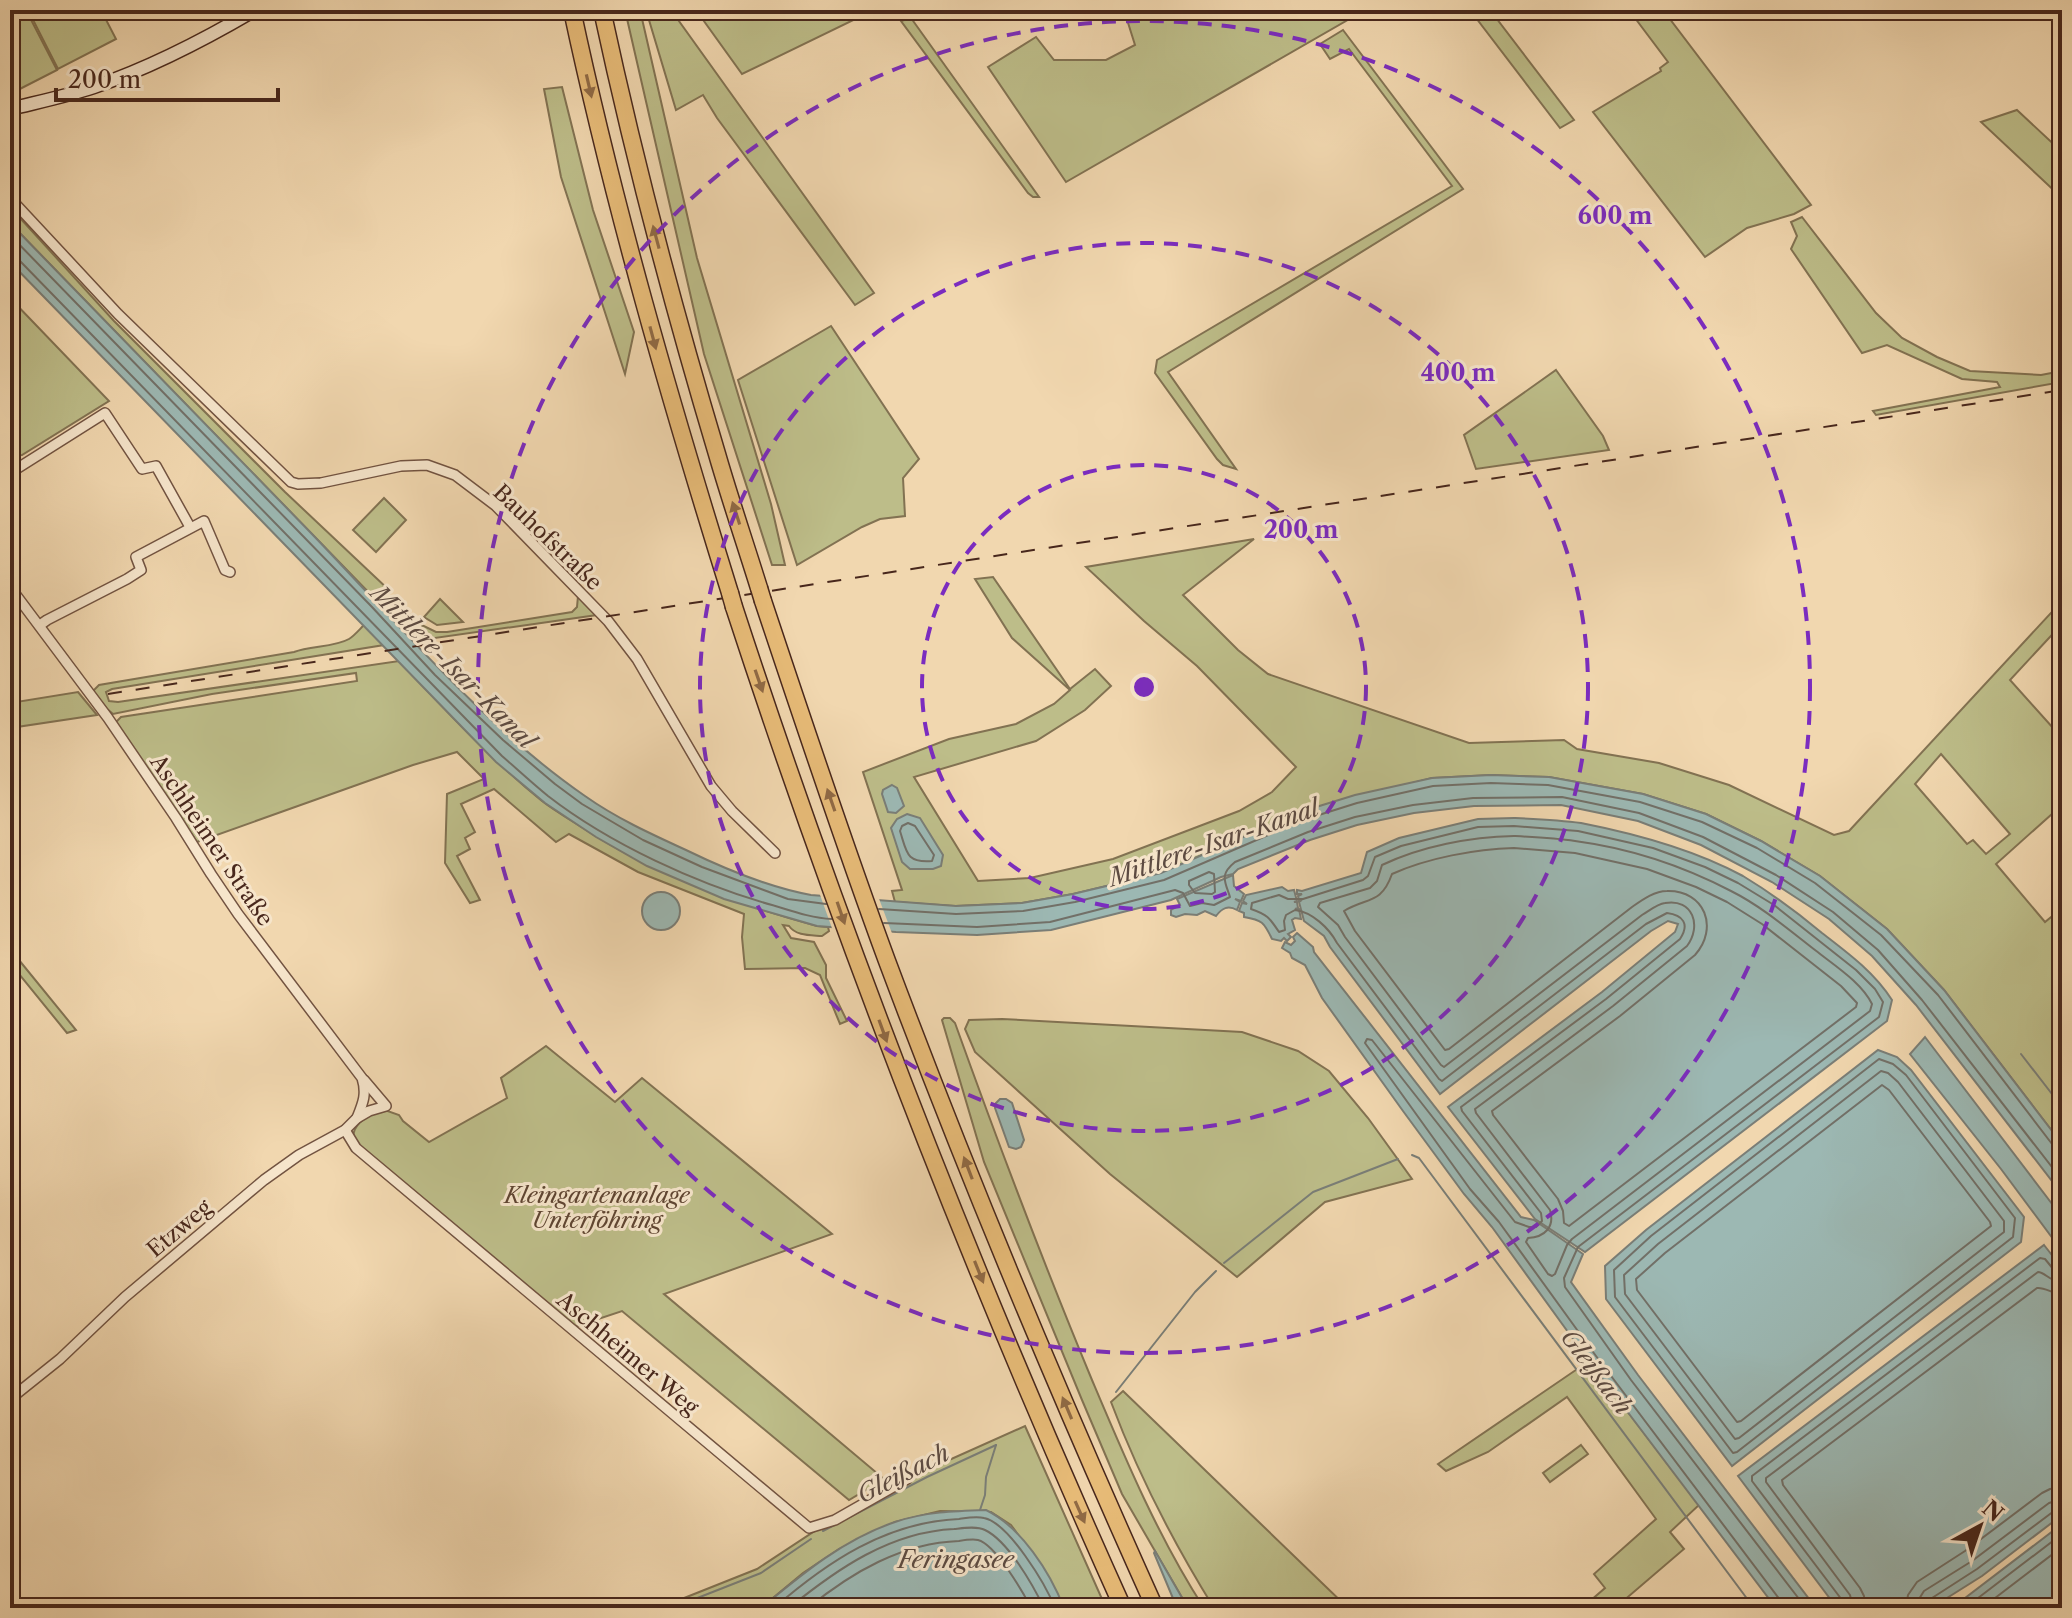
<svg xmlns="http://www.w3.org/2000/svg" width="2072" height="1618" font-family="'Libre Caslon Text',serif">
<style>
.green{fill:#bdbd89;stroke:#827252;stroke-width:2;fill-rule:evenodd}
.water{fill:#9cb8b3;stroke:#7a7e77;stroke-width:2}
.pier{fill:#f1d7af}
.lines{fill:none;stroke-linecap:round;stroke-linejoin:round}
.shore{stroke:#727068;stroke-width:2}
.stream{stroke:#7a7e77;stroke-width:2}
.street-casing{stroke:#725341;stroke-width:12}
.secondary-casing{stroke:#48271c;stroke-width:15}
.highway-casing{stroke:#48271c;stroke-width:19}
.street{stroke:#f6e5cb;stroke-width:9}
.secondary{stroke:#f6e5cb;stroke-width:12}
.highway{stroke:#e8bc78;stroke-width:16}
.rail{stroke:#48271c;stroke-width:2;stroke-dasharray:14 14;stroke-linecap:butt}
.highway-bridge-casing{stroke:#48271c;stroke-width:19;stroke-linecap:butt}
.highway-bridge{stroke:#e8bc78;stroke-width:16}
.oneway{fill:#906a45}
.ring{fill:none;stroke:#7b2cbf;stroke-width:4;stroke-dasharray:14 10}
.labels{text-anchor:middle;stroke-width:6;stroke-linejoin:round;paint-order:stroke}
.street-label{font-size:22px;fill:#48271c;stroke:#f6e5cb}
.park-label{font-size:22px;font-style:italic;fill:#5f4532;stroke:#f6e5cb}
.water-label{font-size:24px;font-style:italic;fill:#5d4b42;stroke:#f6e5cb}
.centre{fill:#7b2cbf;stroke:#f6e5cb;stroke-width:4}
.ring-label{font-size:24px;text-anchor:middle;font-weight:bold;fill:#7b2cbf;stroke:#f6e5cb;stroke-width:6;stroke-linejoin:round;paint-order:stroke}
</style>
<rect width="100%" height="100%" fill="#f1d7af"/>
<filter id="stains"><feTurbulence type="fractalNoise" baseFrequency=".0025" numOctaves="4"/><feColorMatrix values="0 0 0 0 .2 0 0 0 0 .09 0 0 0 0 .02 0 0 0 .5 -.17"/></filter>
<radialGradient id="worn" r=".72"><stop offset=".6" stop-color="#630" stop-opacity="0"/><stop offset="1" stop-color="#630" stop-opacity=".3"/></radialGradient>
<g class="green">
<path d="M10 10H26L57 70 10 94Z"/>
<path d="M28 10H101L116 39 58 69Z"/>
<path d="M625 10H640L697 258 771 504 785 565H772L704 354Z"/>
<path d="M646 10H671L874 293 855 305 717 118 703 95 676 110Z"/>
<path d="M696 10H871L872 11 742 74Z"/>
<path d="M1124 10H1365L1066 182 988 67 1036 37 1054 60H1106L1135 45Z"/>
<path d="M1470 10H1490L1574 120 1560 128Z"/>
<path d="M1629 10H1663L1811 205 1794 214 1747 228 1705 257 1593 112 1661 71 1660 68 1668 62Z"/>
<path d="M911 18 1039 197H1033L1028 193 901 21Z"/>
<path d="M1343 30 1463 189 1168 372 1236 469 1223 465 1217 459 1155 373 1157 360 1452 186 1349 49 1330 59 1320 44Z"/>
<path d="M562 87 593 210 634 332 625 374 561 177 544 89Z"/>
<path d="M2017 110 2062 152V198L1981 122Z"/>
<path d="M10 207 114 321 285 492 390 591 378 602 10 223Z"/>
<path d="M1802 217 1876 313 1902 338 1937 357 1970 371 2041 375 2062 371V382L1876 415 1873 411 2000 387 1997 382 1962 379 1887 345 1862 353 1791 249 1797 236 1791 222Z"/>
<path d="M10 298 109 401 22 455 10 456Z"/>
<path d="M831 326 919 459 903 478 905 516 880 519 862 527 797 565 738 380Z"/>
<path d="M1556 370 1603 436 1609 450 1476 469 1464 435Z"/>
<path d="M384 498 406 520 376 552 353 530Z"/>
<path d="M1254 539 1183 595 1238 650 1268 674 1469 743 1564 740 1577 749 1659 763 1729 785 1834 835 1849 831 2062 601V624L2010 680 2062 738V805L1996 864 2045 922 2062 908V1144L1944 990 1887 929 1820 876 1761 841 1706 814 1643 794 1549 777 1491 775 1432 778 1300 812 1161 873 1073 894 1022 903 955 906 895 902 892 891 902 890 863 772 949 739 1016 724 1054 704 1070 690 1012 638 975 579 993 577 1070 689 1095 669 1111 686 1085 710 1036 741 914 777 978 881 1030 878 1113 859 1239 811 1272 792 1296 767 1197 666 1144 621 1086 567ZM1941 754 2010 834 1986 854 1973 840 1967 844 1915 784Z"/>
<path d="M395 596 415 619 417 630 424 640 414 641 383 607Z"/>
<path d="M578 596 597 615 428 639 422 628V625L436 632H447L572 612 577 607Z"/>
<path d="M440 599 463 622 437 625 424 617Z"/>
<path d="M364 625 384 645 112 689 106 692 109 701 118 702 399 661C445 709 490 759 542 801 555 811 569 819 583 828 655 875 734 903 817 926L828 927 829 931 822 936C810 935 796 936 789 926L783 925 791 938 814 942 826 965V978L847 1021 840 1024 820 975 805 968 745 969 742 937 744 914 638 872 569 834 556 842 494 789 461 804 475 832 465 838 470 849 457 856 480 900 470 903 445 863 447 794 484 779 457 752 413 765 197 842 116 722 121 717 357 681 356 673 212 694 113 714 106 708 93 691 99 685 294 652C311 646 335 647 349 639 354 636 359 630 364 625Z"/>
<path d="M78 692 97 715 10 728V703Z"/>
<path d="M10 949 76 1030 67 1033 10 963Z"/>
<path d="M944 1018H950L955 1023C998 1143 1043 1262 1092 1380 1125 1458 1158 1537 1204 1608H1188L1122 1494 1082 1400 984 1162 942 1020Z"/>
<path d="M1002 1019 1242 1032 1298 1051 1329 1071 1368 1118 1412 1179 1325 1202 1237 1277 1110 1174 975 1052 965 1029 969 1020Z"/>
<path d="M546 1046 615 1102 642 1078 832 1234 664 1294 884 1479 849 1500 622 1311 574 1327 354 1143C349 1124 368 1116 382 1109L399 1115 403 1121 429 1142 507 1098 501 1078Z"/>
<path d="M1589 1361 1699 1505 1670 1532 1684 1549 1615 1608 1583 1607 1605 1588 1594 1574 1656 1519 1567 1397 1488 1452 1446 1471 1438 1464Z"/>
<path d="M1123 1391 1348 1608H1214C1173 1542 1138 1474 1111 1402Z"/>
<path d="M1025 1426 1106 1608H1064L1041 1566 1011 1525 991 1512 940 1511 895 1522 839 1549 803 1573 761 1608H659L757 1569 839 1515 929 1469Z"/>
<path d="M1581 1445 1588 1454 1550 1482 1543 1473Z"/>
</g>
<g class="water">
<path d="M10 223C110 326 210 429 310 532 396 621 482 725 585 796 616 818 651 834 686 850 725 869 767 887 811 895L956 906 1022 903 1073 894 1161 873 1300 812 1355 795 1432 778 1491 775 1549 777 1643 794 1706 814 1761 841 1820 876 1887 929 1944 990 2062 1144V1194L1916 1005 1872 956 1829 919 1772 882 1701 845 1638 821 1561 805 1474 806 1414 813 1357 825 1310 840 1238 869 1233 874 1221 877 1171 900 1051 930 977 935 896 932 817 926 724 899 647 866 596 837 545 803 496 762 10 262Z"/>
<path d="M892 785 897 788 904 806 896 813 888 812 882 794 883 790Z"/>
<path d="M907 814 920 818 943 855 941 866 933 869H910L902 862 891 828 897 819Z"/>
<path d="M1514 818C1536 819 1559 820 1581 823 1637 834 1693 849 1743 876 1771 893 1797 912 1822 933 1848 953 1874 972 1892 1000L1887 1021 1585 1252 1535 1219 1448 1107 1602 992 1675 932 1678 924 1668 921 1651 931 1440 1094 1330 947 1324 936 1304 921 1299 902 1302 900 1299 901 1298 896 1302 894H1297V890L1302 891 1361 873 1367 852 1399 838 1478 819Z"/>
<path d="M1233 875 1234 886 1244 894 1241 901 1235 899 1240 902 1237 910C1228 905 1222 908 1216 916L1205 911 1197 915 1185 914 1176 917 1171 915V910L1180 905 1177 899Z"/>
<path d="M1282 887 1288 891 1294 890 1297 901 1294 902H1297L1298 908 1295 909H1299L1301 919 1295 918 1292 920 1295 930 1288 934 1291 937 1287 941 1284 938 1281 941 1272 939C1264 922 1262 920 1244 917V913L1239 911 1242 903 1247 904 1243 901 1246 895Z"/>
<circle cx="661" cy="911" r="19"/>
<path d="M1297 933 1313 947 1314 952 1521 1217 1534 1220 1583 1254 1571 1282 1638 1375 1816 1608H1776L1589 1361 1492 1227 1464 1194 1403 1111 1322 998 1305 965 1292 958 1290 953 1282 948 1285 942 1291 945 1295 941 1293 937Z"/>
<path d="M1925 1037 2062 1217V1251L2001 1169 1910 1054Z"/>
<path d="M1878 1050 1897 1057 1911 1070 2024 1217 2021 1242 1732 1466 1606 1299 1605 1266 1646 1230Z"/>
<path d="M1000 1099H1006L1012 1103 1024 1140 1021 1147 1016 1149 1009 1147 995 1108 996 1103Z"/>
<path d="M2044 1245 2062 1268V1515L1982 1576 1931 1608H1837L1738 1476Z"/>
<path d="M986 1510C1021 1527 1050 1572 1064 1608H761C802 1574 844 1539 895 1522 924 1512 955 1511 986 1510Z"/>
<path d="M2062 1524V1608H1952Z"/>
<path d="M1155 1551 1188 1608H1177L1154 1553Z"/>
</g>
<path class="pier" d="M819 892 878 896 893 936 833 931Z"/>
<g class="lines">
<g class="shore">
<path d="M10 235 372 607 435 675 503 740 555 784 582 804 643 840 702 867 788 899 826 904"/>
<path d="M10 257 19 260 502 756C517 769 532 783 548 796 610 844 697 884 772 905 792 911 811 918 832 919"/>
<path d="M908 823 915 826 934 855 932 861C906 863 907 853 900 831L902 826Z"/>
<path d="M1514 836C1534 837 1555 838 1575 841 1628 848 1683 866 1731 891 1761 906 1788 929 1815 950 1835 966 1861 982 1872 1004L1870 1011 1572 1239 1567 1245 1555 1274 1552 1276 1548 1274 1526 1242 1528 1238C1545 1237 1555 1227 1550 1210L1476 1113 1475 1109 1613 1006 1687 946C1702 926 1693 898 1665 903 1657 904 1649 911 1642 915L1444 1067 1441 1065 1345 937 1338 925 1318 907 1320 903 1370 888 1377 881 1382 865C1422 846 1470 837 1514 836Z"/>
<path d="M1514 848 1575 853 1647 869 1696 887 1727 902 1762 924 1841 986 1857 1003 1856 1007 1569 1226 1564 1223 1563 1211 1558 1199 1493 1115 1492 1111 1620 1016 1695 955C1719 928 1705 890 1667 891 1654 891 1642 900 1632 907L1449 1049 1445 1050 1355 931 1344 911C1367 897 1381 905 1392 874 1427 858 1476 849 1514 848Z"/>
<path d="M1209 872 1214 874 1215 892 1212 894 1195 893 1189 885V881Z"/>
<path d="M879 909 956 914 1023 911 1075 902 1164 880 1303 820 1357 803 1433 786 1491 783 1548 785 1640 802 1702 822 1757 848 1815 883 1881 935 1938 995 2052 1144 2062 1148"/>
<path d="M884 923 977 927 1050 922 1175 890 1183 893 1190 906 1202 903 1214 905 1230 897C1225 881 1219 875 1235 862L1308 832 1355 817 1413 805 1473 798 1562 797 1639 813 1703 837 1776 875 1833 912 1878 950 1922 1000 2062 1180"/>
<path d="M1879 1059 1893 1064 1906 1075 2015 1218 2013 1237 1737 1452 1733 1453 1615 1297 1614 1270 1651 1236Z"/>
<path d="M1881 1071 1888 1073 1898 1082 2004 1221V1232L1739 1438 1735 1439 1625 1294 1624 1275 1658 1244Z"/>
<path d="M1882 1085 1889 1090 1990 1222 1991 1226 1741 1421 1737 1422 1637 1290 1636 1279 1665 1253Z"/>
<path d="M774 1608C827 1562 886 1522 959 1519 966 1518 976 1516 984 1518 1009 1523 1046 1585 1055 1608"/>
<path d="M789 1608C837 1569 890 1532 954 1529 964 1528 977 1526 985 1530 1008 1541 1033 1585 1044 1608"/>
<path d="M808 1608C852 1572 902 1543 959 1541 965 1540 973 1539 978 1540 995 1544 1023 1592 1031 1608"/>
<path d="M1782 1608 1780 1600 1596 1356 1499 1222 1470 1189 1365 1043 1367 1039 1372 1040 1515 1222 1529 1227H1536L1542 1221 1541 1213 1462 1111 1461 1107 1606 999 1680 939C1690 924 1683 915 1667 913L1646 924 1442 1081 1439 1079 1337 943C1329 928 1312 912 1295 910L1286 915 1284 921 1285 930 1279 932C1269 917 1268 915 1251 909L1252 903 1279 895 1288 899H1303L1363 880 1368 876 1375 857 1401 846 1478 827 1514 826 1578 831 1653 848 1705 867 1738 883 1774 905 1856 970 1875 989 1883 1002 1879 1017 1578 1247 1564 1278 1565 1287 1631 1380 1806 1608"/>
<path d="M1843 1608 1842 1600 1752 1481V1476L2040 1258 2045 1259 2054 1270 2062 1272"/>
<path d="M1853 1608 1850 1595 1766 1482V1478L2038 1272C2045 1272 2050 1282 2062 1282"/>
<path d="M1865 1608 1864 1596 1860 1588 1783 1485 1782 1480 2037 1288C2045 1287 2053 1294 2062 1294"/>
<path d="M1906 1608 1908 1595 1917 1582 1965 1551 2042 1493 2050 1489 2062 1487"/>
<path d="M1918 1608 1919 1599 1924 1591 1972 1561 2049 1503 2062 1499"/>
<path d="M1928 1608V1602L1932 1598 1977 1569 2054 1511 2062 1509"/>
<path d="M1965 1608 2062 1534"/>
<path d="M1982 1608 2062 1547"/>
</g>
<g class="stream">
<path d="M2021 1054 2062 1107"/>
<path d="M1412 1155 1419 1158 1754 1608"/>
<path d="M1224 1263 1313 1192 1398 1159"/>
<path d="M1116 1392 1195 1292 1216 1271"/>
<path d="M980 1510 985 1495 986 1477 996 1445"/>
<path d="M823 1531 927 1477 996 1445"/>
<path d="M672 1608 761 1573 811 1539"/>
</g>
<defs>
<g id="street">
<path d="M10 198 118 314 291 482 298 484 321 483 401 466 427 465 455 475 496 506 608 621 637 659 711 786 732 811 775 853"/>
<path d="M10 473 105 413 142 469 156 466 190 527"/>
<path d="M10 587 108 718 176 818 211 874 238 914 362 1078C367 1094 363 1103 357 1118"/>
<path d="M40 625 47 620 127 579 141 570 136 557 204 521 225 570 230 572"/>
<path d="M345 1130 356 1148 809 1528 835 1520 907 1479"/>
<path d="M10 1399 60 1359 125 1297 264 1180 299 1155 345 1130 357 1118 369 1111 386 1106 364 1080"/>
</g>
<path id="secondary" d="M10 109C38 102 67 96 94 87 150 68 204 40 255 10"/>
<g id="highway">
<path d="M572 10C614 207 670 400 730 593"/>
<path d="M602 10C634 159 673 307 717 454 730 499 745 543 759 588"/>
<path d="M763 601C803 721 843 842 887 961 969 1180 1059 1395 1155 1608"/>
<path d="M734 607C845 947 976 1282 1123 1608"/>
</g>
</defs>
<use href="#street" class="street-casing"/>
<use href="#secondary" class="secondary-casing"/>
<use href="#highway" class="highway-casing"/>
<use href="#street" class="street"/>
<use href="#secondary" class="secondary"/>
<use href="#highway" class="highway"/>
<path class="rail" d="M108 694 2062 390"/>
<defs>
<g id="highway-bridge">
<path d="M759 588 763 601"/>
<path d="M730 593 734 607"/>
</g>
</defs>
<use href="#highway-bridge" class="highway-bridge-casing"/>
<use href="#highway-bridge" class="highway-bridge"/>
</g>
<defs><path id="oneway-solid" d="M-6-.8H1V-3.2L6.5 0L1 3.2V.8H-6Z" transform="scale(2)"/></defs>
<g class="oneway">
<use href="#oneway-solid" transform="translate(589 86) rotate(77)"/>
<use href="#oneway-solid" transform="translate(656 237) rotate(-105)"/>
<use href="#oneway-solid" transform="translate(653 338) rotate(75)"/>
<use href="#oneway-solid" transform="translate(736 513) rotate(-108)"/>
<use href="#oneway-solid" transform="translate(759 681) rotate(71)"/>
<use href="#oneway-solid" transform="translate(831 800) rotate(-109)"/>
<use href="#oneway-solid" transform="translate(841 913) rotate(71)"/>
<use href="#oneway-solid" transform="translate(883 1031) rotate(70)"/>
<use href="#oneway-solid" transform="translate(968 1168) rotate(-111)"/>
<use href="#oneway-solid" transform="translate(979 1272) rotate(68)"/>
<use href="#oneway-solid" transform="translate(1067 1408) rotate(-113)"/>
<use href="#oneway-solid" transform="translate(1080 1512) rotate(66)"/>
</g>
<g class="ring">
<circle cx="1144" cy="687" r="222"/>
<circle cx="1144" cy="687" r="444"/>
<circle cx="1144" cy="687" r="666"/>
</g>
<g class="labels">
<g class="street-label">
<text transform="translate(548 537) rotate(44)" y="8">Bauhofstraße</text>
<text transform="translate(212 840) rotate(56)" y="8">Aschheimer Straße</text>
<text transform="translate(179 1228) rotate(-40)" y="8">Etzweg</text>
<text transform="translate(628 1353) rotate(40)" y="8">Aschheimer Weg</text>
</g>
<g class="park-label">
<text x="597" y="1203">Kleingartenanlage<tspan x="597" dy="25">Unterföhring</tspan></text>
</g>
<g class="water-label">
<text transform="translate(453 667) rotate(45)" y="8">Mittlere-Isar-Kanal</text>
<text transform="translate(1214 843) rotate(-19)" y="8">Mittlere-Isar-Kanal</text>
<text transform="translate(1596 1372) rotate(53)" y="8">Gleißach</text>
<text transform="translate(903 1474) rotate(-27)" y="8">Gleißach</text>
<text x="956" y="1568">Feringasee</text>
</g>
</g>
<circle cx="1144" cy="687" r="12" class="centre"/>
<g class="ring-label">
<text x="1615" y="224">600 m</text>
<text x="1458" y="381">400 m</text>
<text x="1301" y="538">200 m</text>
</g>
<rect width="2072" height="1618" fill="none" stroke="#f1d7af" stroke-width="40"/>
<rect x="12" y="12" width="2048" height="1594" fill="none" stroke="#48271c" stroke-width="4"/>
<rect x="20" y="20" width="2032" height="1578" fill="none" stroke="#48271c" stroke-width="2"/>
<g transform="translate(1980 1526) rotate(40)" stroke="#f6e5cb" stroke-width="6" paint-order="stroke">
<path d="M0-6L14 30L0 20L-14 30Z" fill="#48271c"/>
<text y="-12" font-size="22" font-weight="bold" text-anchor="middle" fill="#48271c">N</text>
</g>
<path d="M56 88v12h222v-12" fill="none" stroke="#48271c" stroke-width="4"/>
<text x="68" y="88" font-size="24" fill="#48271c" stroke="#f6e5cb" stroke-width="6" paint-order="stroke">200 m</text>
<rect width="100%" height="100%" filter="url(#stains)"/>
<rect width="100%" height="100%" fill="url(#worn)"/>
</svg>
